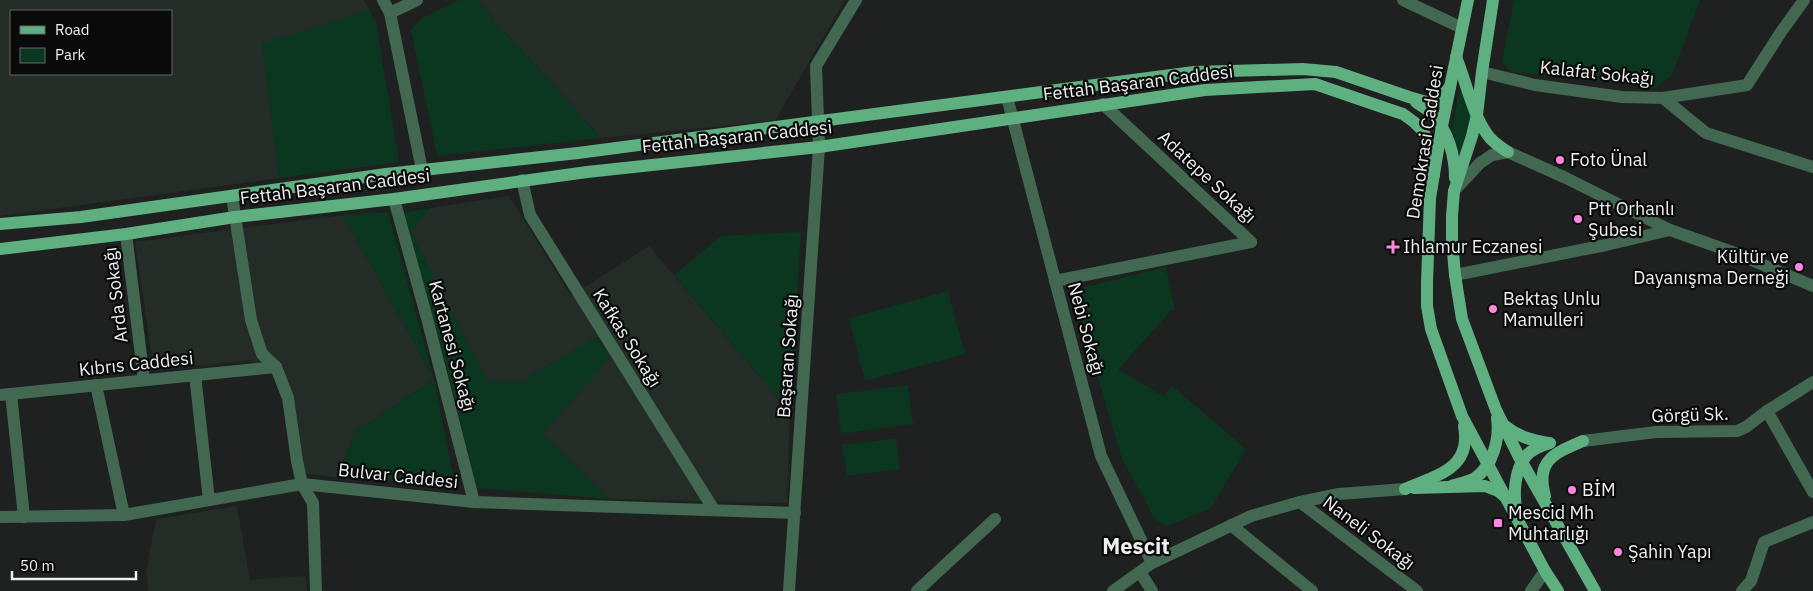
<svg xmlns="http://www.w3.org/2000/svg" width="1813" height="591" font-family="'IBM Plex Sans',sans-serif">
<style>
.built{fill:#232c26;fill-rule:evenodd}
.green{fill:#0b3620}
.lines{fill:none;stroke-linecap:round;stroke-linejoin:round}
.minor{stroke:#426851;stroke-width:12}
.tertiary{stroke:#426851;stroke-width:12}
.primary{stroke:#5eb080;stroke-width:12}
.poi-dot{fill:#fd86e1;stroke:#090a09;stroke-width:2}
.labels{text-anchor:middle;stroke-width:4.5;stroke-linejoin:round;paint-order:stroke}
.street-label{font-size:18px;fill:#eef0ef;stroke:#090a09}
.poi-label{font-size:18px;fill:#eef0ef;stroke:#090a09;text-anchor:start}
.district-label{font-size:22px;font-weight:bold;fill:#eef0ef;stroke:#090a09}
</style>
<rect width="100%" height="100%" fill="#1e211f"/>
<g class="built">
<path d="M0 0H364L376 23 399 162 0 216ZM11 11H171V74H11Z"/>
<path d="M476 0H845L775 121 601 138Z"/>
<path d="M509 196 571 296 649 246 790 412 787 503 609 499 541 434 610 358 597 337 520 382H487L411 232 430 208Z"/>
<path d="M343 215 434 379 355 432 337 478 314 474H293L284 405 273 375 250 360 154 371 135 242Z"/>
<path d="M237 506 250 580 306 576 307 591H148L146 571 156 519Z"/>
</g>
<g class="green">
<path d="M459 0H476L601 138 437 156 411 30 422 18Z"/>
<path d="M1514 0H1700L1672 75 1656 88 1512 72 1502 62Z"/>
<path d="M369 10 376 23 399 162 279 178 262 44Z"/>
<path d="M1461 83 1474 110 1462 160 1451 135Z"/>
<path d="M430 208 411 232 487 381 520 382 596 337 610 358 542 434 609 499 477 488 448 372 403 213Z"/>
<path d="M388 212 434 379 455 485 337 478 355 432 434 379 343 215Z"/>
<path d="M801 232 790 412 674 275 721 236Z"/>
<path d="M1166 267 1175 310 1170 312 1118 369 1163 396 1172 386 1246 449 1211 508 1167 526 1156 521 1122 459 1072 290Z"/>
<path d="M948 291 965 354 865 381 849 318Z"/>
<path d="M908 385 913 424 841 434 836 394Z"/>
<path d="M896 438 900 469 847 476 842 445Z"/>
</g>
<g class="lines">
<g class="minor">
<path d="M383 0 390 13 422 170"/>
<path d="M1403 0 1462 28"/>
<path d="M1482 72 1535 85 1622 97 1663 98 1706 133 1813 167"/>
<path d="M1007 97 1101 456 1152 563"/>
<path d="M1663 98 1747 85 1781 32 1804 0"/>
<path d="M1103 104 1251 242"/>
<path d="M522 180 530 215 714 510"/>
<path d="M232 196 251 320 262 354 276 367 288 398 297 461 302 484 313 503 316 591"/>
<path d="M394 199 428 322 474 502"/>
<path d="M126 234 144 380"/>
<path d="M1055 281 1251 242"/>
<path d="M195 375 209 500"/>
<path d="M96 385 124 515"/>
<path d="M11 394 24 517"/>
<path d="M0 395 276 367"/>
<path d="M1767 411 1813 492"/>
<path d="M1300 502 1417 591"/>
<path d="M1231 525 1312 591"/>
<path d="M1140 572 1152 591"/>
<path d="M789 591 819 147 816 66 856 0"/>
<path d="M917 591 995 519"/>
<path d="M1531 591 1545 571"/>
<path d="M1742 591 1751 581 1764 542 1813 522"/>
</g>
<g class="tertiary">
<path d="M390 13 417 0"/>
<path d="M1454 191 1480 163 1492 155 1508 152 1566 178 1670 230 1735 253 1813 286"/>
<path d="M1455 275 1606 245 1670 230"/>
<path d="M1583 441 1656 432 1737 431 1746 427 1767 411 1813 382"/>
<path d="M0 517 124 515 302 484 474 502 795 513"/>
<path d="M1113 591 1152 563 1251 516 1300 502 1339 494 1405 489"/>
</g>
<g class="primary">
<path d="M1468 0 1442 126 1430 198 1427 283V306L1431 329 1462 416 1545 571 1558 591"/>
<path d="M1493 0 1482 72 1477 115 1472 136 1454 191 1452 216V241L1455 275 1462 319 1496 410 1519 457 1595 591"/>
<path d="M1456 57C1466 81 1472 113 1487 134 1492 142 1500 147 1508 152"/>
<path d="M1416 102C1421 106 1428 109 1432 114 1448 130 1455 156 1455 178"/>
<path d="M0 224 81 217 386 174 578 153 1194 72 1303 69 1336 72 1409 97 1430 103 1436 102 1450 87"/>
<path d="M0 249 126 234 235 217 394 199 587 172 819 147 1205 90 1315 84 1385 108 1403 114 1414 122 1423 131 1430 146 1434 175"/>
<path d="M1505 426C1519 437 1531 440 1548 443"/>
<path d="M1449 487C1457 484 1467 482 1475 478 1493 466 1500 438 1497 418"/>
<path d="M1414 488 1485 486 1498 491 1504 496"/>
<path d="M1405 489C1437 475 1472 469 1464 426"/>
<path d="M1545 496C1535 460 1555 453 1583 441"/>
<path d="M1517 513C1513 496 1514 470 1526 456 1532 449 1541 446 1550 443"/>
</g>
</g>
<g class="poi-dot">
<circle cx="1560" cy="160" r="5"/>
<circle cx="1578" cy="219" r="5"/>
<path d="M1390.5 239.5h5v5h5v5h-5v5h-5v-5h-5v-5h5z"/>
<circle cx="1799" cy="267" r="5"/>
<circle cx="1493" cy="309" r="5"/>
<circle cx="1572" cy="490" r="5"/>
<rect x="1493" y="518" width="10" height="10" rx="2.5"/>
<circle cx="1618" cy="552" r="5"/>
</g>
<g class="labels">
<g class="street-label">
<text transform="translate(1597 73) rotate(6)" y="6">Kalafat Sokağı</text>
<text transform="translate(1138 83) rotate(-7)" y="6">Fettah Başaran Caddesi</text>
<text transform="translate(737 137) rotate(-6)" y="6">Fettah Başaran Caddesi</text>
<text transform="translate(1425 142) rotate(-81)" y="6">Demokrasi Caddesi</text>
<text transform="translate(1207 177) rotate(43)" y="6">Adatepe Sokağı</text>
<text transform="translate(335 187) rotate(-7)" y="6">Fettah Başaran Caddesi</text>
<text transform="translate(116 295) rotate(-97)" y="6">Arda Sokağı</text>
<text transform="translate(1086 329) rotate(75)" y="6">Nebi Sokağı</text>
<text transform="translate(627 338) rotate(58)" y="6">Kafkas Sokağı</text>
<text transform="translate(452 346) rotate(75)" y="6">Kartanesi Sokağı</text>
<text transform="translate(788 356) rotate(-86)" y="6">Başaran Sokağı</text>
<text transform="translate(136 364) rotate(-6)" y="6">Kıbrıs Caddesi</text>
<text transform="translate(1690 415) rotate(-2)" y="6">Görgü Sk.</text>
<text transform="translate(398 476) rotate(6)" y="6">Bulvar Caddesi</text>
<text transform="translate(1369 533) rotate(37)" y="6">Naneli Sokağı</text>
</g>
<g class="poi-label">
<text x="1570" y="166">Foto Ünal</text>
<text x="1588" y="215">Ptt Orhanlı<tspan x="1588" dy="21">Şubesi</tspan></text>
<text x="1403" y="253">Ihlamur Eczanesi</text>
<text x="1789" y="263" text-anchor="end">Kültür ve<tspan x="1789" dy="21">Dayanışma Derneği</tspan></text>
<text x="1503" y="305">Bektaş Unlu<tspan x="1503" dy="21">Mamulleri</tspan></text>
<text x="1582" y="496">BİM</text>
<text x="1508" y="519">Mescid Mh<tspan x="1508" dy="21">Muhtarlığı</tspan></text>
<text x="1628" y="558">Şahin Yapı</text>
</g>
<g class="district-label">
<text x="1136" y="554">Mescit</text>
</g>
</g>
<rect x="10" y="10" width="162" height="65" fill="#090a09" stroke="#656665"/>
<rect x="20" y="26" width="25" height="8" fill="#5eb080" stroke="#656665"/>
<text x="55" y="35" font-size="15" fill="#eef0ef">Road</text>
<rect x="20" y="48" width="25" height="15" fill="#0b3620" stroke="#656665"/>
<text x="55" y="60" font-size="15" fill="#eef0ef">Park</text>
<path d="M12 571v8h124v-8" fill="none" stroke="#eef0ef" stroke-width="2.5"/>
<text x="20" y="571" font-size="15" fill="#eef0ef" stroke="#090a09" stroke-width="4" paint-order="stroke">50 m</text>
</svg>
